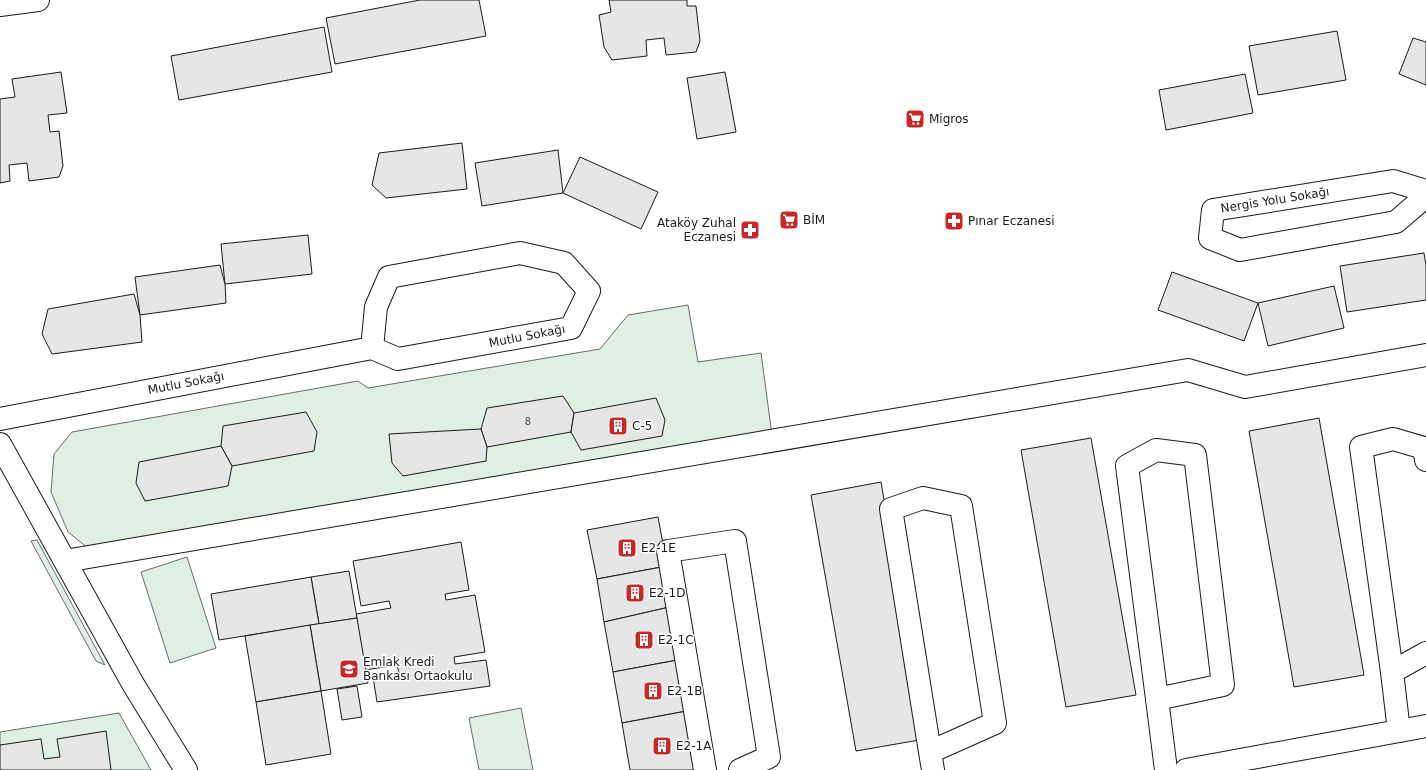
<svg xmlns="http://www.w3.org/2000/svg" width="1426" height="770" font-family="'DejaVu Sans',sans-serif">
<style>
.green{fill:#e0efe3;stroke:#6a6a6a}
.building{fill:#e6e6e6;stroke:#1a1a1a}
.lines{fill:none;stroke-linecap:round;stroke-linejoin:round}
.minor-casing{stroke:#1a1a1a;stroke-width:24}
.minor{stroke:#fff;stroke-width:22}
.labels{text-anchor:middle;stroke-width:3;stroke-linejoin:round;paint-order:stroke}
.number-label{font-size:10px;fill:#4d4d4d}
.poi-label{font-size:12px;fill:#1a1a1a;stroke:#fff;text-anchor:start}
.street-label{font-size:12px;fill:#1a1a1a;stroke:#fff}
</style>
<rect width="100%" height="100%" fill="#fff"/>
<g class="green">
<path d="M688 305 698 362 761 353 772 435 89 549 68 532 51 492 54 454 72 432 358 381 368 388 600 349 628 315Z"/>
<path d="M37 540 105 665 96 661 31 541Z"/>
<path d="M187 557 216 648 170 663 141 572Z"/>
<path d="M521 708 533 770H479L469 718Z"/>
<path d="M119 713 151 770H0V732Z"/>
</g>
<g class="building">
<path d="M420 0H479L486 36 335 64 326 18Z"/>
<path d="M609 0H687V6H696L700 41 696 52 666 55 664 38 646 40 647 56 612 60 604 47 599 15 611 12Z"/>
<path d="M324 27 332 72 179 100 171 56Z"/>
<path d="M1337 31 1346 80 1258 95 1249 46Z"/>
<path d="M1413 38 1426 42V85L1399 74Z"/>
<path d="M61 72 67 113 48 115 50 132 59 131 63 166 59 177 29 181 27 163 9 165 10 181 0 183V99L15 97 12 79Z"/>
<path d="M725 72 736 132 697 139 687 78Z"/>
<path d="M1245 74 1253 113 1166 130 1159 90Z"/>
<path d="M462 143 467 189 386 198 372 185 379 153Z"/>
<path d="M558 150 563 193 482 206 475 163Z"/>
<path d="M580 157 658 192 641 229 563 193Z"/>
<path d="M308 235 312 274 225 284 221 244Z"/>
<path d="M1424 253 1426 265V300L1347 312 1340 266Z"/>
<path d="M220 265 225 284 226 303 140 315 135 277Z"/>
<path d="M1172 272 1258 303 1244 341 1158 310Z"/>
<path d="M1334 286 1344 328 1268 346 1258 303Z"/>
<path d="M134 294 140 315 142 342 52 354 42 334 48 309Z"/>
<path d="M563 396 574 413 571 432 487 447 481 429 487 408Z"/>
<path d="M656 398 665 420 662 436 581 450 571 432 574 413Z"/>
<path d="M306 412 317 432 314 451 232 466 221 446 223 426Z"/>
<path d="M1319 418 1364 675 1294 687 1249 431Z"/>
<path d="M481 429 487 447 486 461 403 476 392 463 389 434Z"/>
<path d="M1091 438 1136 695 1066 707 1021 450Z"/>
<path d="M221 446 232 466 228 486 145 501 136 483 139 462Z"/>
<path d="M881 482 925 739 856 751 811 495Z"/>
<path d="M658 517 667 566 597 579 587 530Z"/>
<path d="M461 542 469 590 445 594 446 600 475 595 485 652 454 657 455 664 486 660 490 686 377 702 373 677 399 673 397 665 365 670 356 614 391 608 389 601 361 606 353 561Z"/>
<path d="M667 566 674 606 604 622 597 579Z"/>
<path d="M349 571 357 618 319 624 311 577Z"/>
<path d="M311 577 319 624 219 640 211 594Z"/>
<path d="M674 606 683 659 613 672 604 622Z"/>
<path d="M357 618 368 683 321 691 310 625Z"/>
<path d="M310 625 321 691 256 702 245 636Z"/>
<path d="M683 659 692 710 622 723 613 672Z"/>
<path d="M357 686 362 717 342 720 337 689Z"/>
<path d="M321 691 331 754 266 765 256 702Z"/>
<path d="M692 710 702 770H630L622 723Z"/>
<path d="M106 731 111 770H0V745L41 739 44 759 60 757 57 739Z"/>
</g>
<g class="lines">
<defs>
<g id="minor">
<path d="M0 5 38 0"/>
<path d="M1426 191 1393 181 1213 210 1210 238 1240 250 1396 222 1426 196"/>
<path d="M0 419 372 348 398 359 571 328 589 291 564 263 520 253 389 277 376 307 372 348"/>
<path d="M0 444 133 684 186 770"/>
<path d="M1156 450 1195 455 1223 685 1157 699 1127 466Z"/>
<path d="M65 561 1188 370 1245 387 1426 355"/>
<path d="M1392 672 1426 653"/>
<path d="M1157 699 1166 770"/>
<path d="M1399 731 1392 672 1361 447 1393 439 1424 448 1426 460"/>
<path d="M930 752 995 723 961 506 923 498 891 509 930 752 933 770"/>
<path d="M705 770 668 551 735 541 769 757 740 770"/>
<path d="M1186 770 1426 726"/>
</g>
</defs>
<use href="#minor" class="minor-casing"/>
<use href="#minor" class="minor"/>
</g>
<defs>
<symbol id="supermarket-square" viewBox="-11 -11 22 22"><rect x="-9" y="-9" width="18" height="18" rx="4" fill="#c62828" stroke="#fff"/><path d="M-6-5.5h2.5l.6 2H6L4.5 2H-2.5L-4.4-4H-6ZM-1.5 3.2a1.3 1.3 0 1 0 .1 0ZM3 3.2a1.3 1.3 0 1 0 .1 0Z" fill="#fff"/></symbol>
<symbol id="pharmacy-square" viewBox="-11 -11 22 22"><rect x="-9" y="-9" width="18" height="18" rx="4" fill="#c62828" stroke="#fff"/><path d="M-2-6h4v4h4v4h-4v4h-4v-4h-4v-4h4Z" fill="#fff"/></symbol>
<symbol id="building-square" viewBox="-11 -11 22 22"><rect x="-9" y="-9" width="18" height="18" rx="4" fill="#c62828" stroke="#fff"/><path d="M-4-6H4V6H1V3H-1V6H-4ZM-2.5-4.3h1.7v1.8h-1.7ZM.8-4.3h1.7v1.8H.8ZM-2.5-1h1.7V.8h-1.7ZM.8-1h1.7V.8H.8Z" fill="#fff"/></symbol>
<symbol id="school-square" viewBox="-11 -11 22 22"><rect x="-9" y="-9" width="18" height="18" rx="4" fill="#c62828" stroke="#fff"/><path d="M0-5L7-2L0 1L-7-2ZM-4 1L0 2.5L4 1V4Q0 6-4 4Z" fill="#fff"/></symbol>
</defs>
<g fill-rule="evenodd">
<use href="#supermarket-square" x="904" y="108" width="22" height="22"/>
<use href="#supermarket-square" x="778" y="209" width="22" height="22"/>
<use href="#pharmacy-square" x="943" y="210" width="22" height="22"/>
<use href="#pharmacy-square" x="739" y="219" width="22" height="22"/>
<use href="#building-square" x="607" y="415" width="22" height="22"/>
<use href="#building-square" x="616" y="537" width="22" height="22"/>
<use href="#building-square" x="624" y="582" width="22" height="22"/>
<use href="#building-square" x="633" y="629" width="22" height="22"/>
<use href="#school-square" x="338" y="658" width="22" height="22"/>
<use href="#building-square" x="642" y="680" width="22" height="22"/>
<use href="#building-square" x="651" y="735" width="22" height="22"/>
</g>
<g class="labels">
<g class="number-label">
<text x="528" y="425">8</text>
</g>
<g class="poi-label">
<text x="929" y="123">Migros</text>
<text x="803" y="224">BİM</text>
<text x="968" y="225">Pınar Eczanesi</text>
<text x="736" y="227" text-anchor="end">Ataköy Zuhal<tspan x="736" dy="14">Eczanesi</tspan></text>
<text x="632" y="430">C-5</text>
<text x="641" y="552">E2-1E</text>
<text x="649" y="597">E2-1D</text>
<text x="658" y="644">E2-1C</text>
<text x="363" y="666">Emlak Kredi<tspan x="363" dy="14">Bankası Ortaokulu</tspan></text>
<text x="667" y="695">E2-1B</text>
<text x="676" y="750">E2-1A</text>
</g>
<g class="street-label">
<text transform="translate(1275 200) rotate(-9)" y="4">Nergis Yolu Sokağı</text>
<text transform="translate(527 336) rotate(-11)" y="4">Mutlu Sokağı</text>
<text transform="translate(186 383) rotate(-11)" y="4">Mutlu Sokağı</text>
</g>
</g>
</svg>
